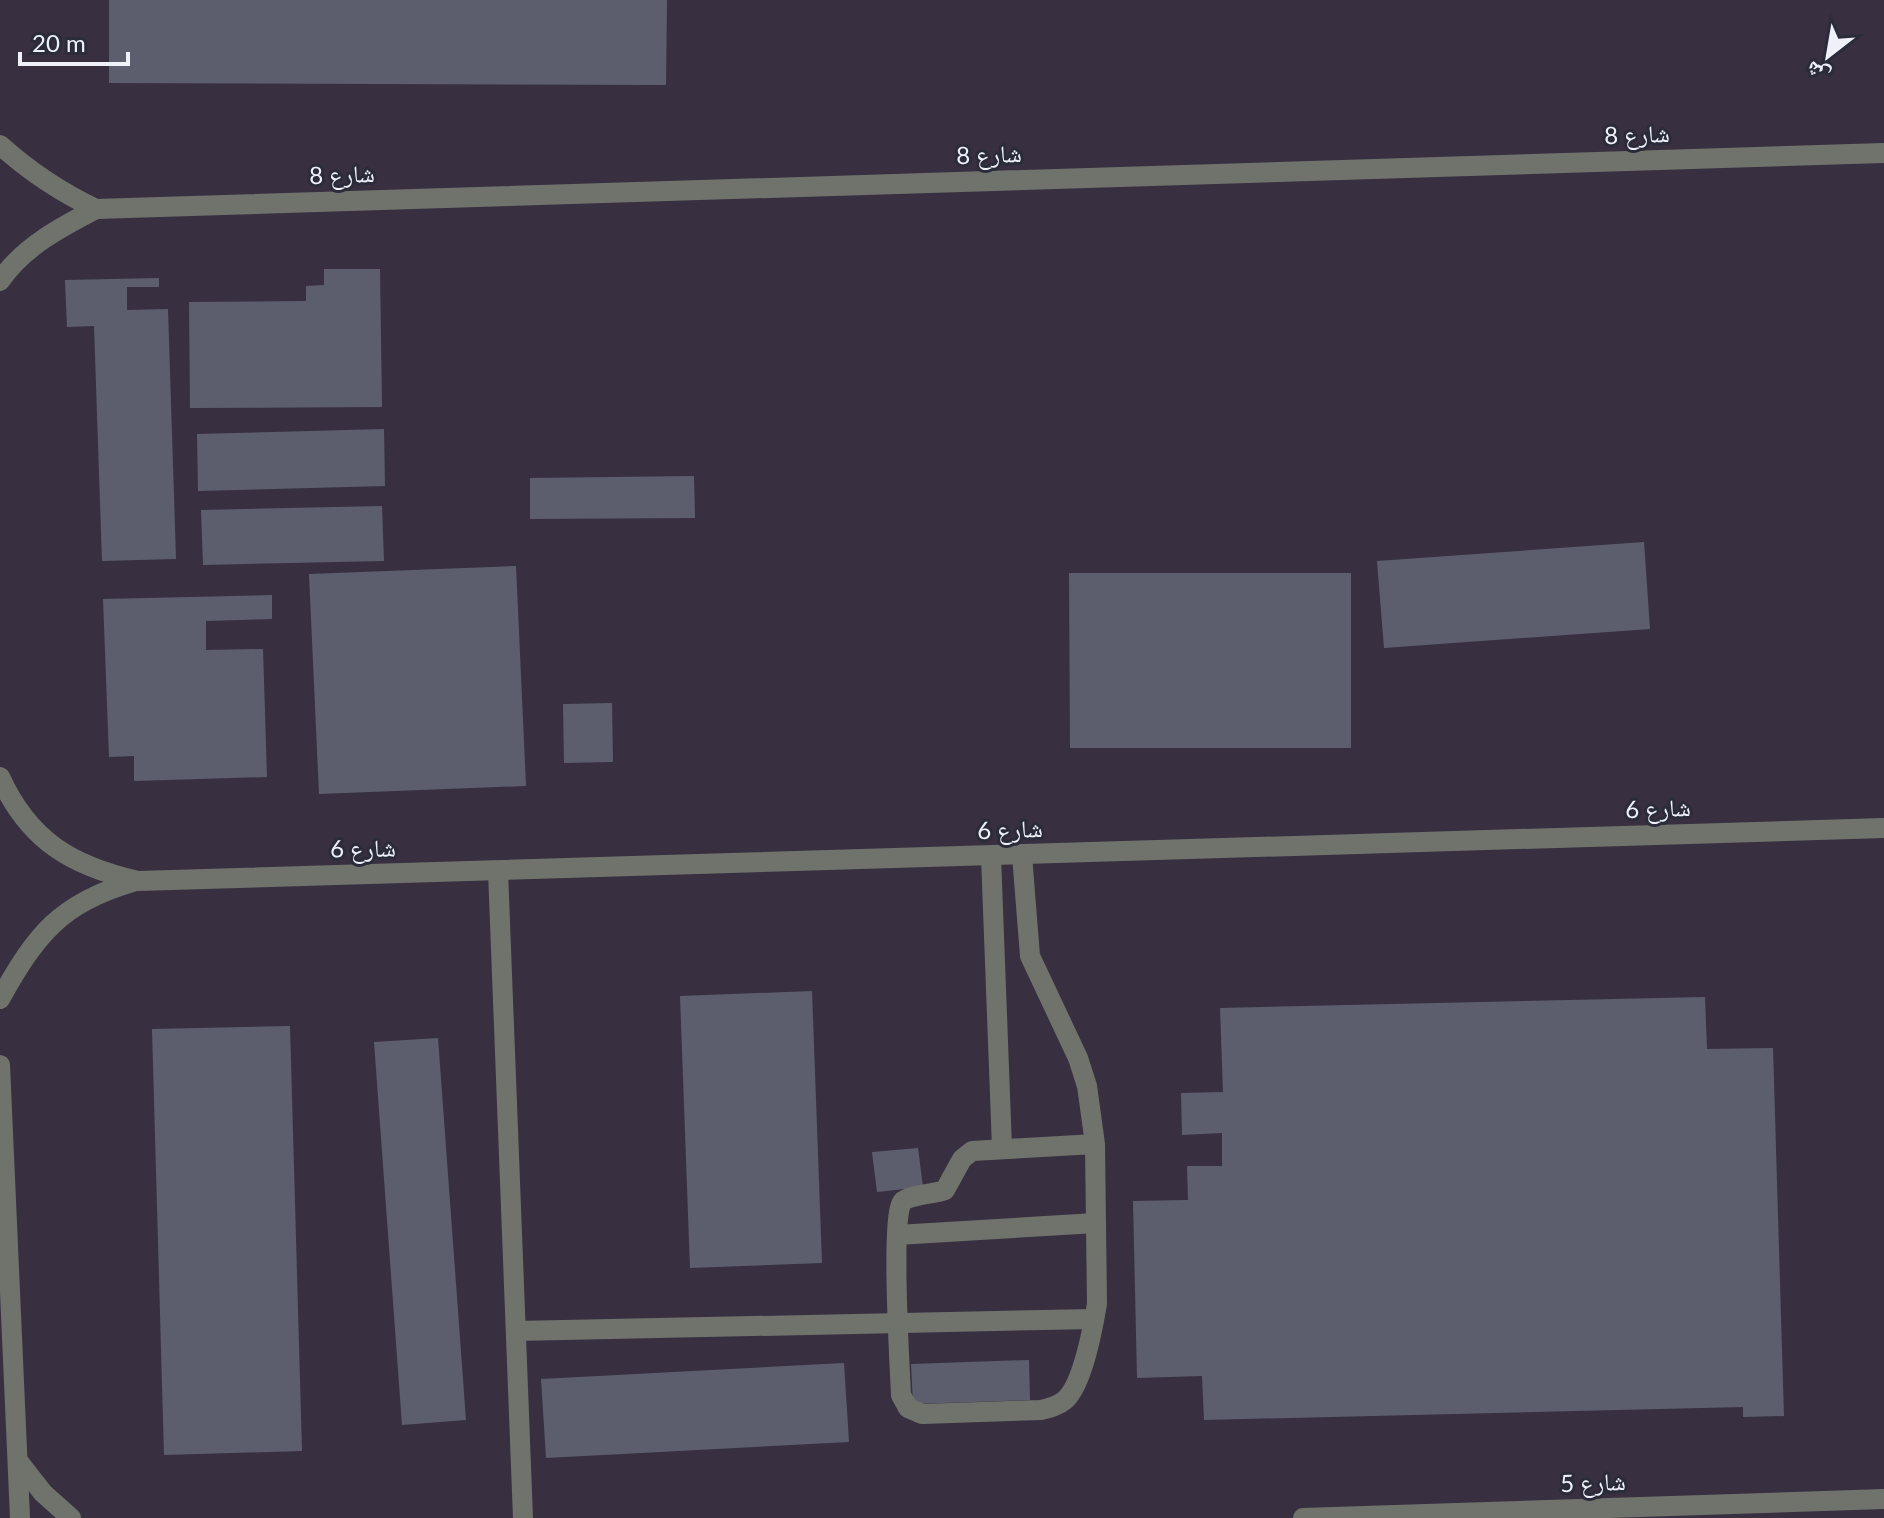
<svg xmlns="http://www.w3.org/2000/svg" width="1884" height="1518" font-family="Lato,'Noto Naskh Arabic',sans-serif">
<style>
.industrial{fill:#383041}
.building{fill:#5c5e6e}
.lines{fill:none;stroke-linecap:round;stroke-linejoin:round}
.minor{stroke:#70736c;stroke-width:20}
.labels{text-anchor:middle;stroke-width:6;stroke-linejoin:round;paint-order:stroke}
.street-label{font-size:24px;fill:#eff0fa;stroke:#2a2c3a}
</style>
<rect width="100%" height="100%" fill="#2a2c3a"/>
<rect class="industrial" x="0" y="0" width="1884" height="1518"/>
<g class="building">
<path d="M109 0H667L666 85 109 83Z"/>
<path d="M324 269H380L382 407 190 408 189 302 306 301V286L324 285Z"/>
<path d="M159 278V287H127V310L168 309 176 559 102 561 94 326 67 327 65 280Z"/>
<path d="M384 429 385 486 198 491 197 434Z"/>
<path d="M694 476 695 518 530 519V478Z"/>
<path d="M382 506 384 561 203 565 201 510Z"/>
<path d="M1644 542 1650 629 1384 648 1377 561Z"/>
<path d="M516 566 526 786 319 794 309 574Z"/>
<path d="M1069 573H1351V748H1070Z"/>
<path d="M272 595V619L206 621V650L263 649 267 777 134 781V756L109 757 103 599Z"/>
<path d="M612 703 613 762 564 763 563 704Z"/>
<path d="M812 991 822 1263 690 1268 680 996Z"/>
<path d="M1705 997 1707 1049 1773 1048 1784 1416 1743 1417V1407L1204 1420 1202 1376 1137 1378 1133 1201 1188 1200 1187 1166H1222V1133L1182 1135 1181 1093 1223 1092 1220 1008Z"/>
<path d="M290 1026 302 1451 164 1455 152 1029Z"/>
<path d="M438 1038 466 1420 402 1425 374 1042Z"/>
<path d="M918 1148 923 1187 877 1192 872 1152Z"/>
<path d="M1029 1360 1030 1400 913 1404 911 1364Z"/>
<path d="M844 1363 849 1442 546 1458 541 1379Z"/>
</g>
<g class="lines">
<g class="minor">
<path d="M0 145C30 172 60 192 96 209"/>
<path d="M0 281C23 247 61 227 96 209L1884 153"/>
<path d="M0 777C29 841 72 866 138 881L1884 828"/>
<path d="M1022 855 1030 956 1078 1058 1087 1086 1095 1144 1097 1304C1093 1327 1083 1384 1065 1400 1058 1406 1050 1408 1041 1410L922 1414 908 1408 901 1395C900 1370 890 1211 903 1201 913 1194 934 1194 945 1190L962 1159 972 1151 1095 1144"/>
<path d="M991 856 1002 1148"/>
<path d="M498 871 523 1518"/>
<path d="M0 999C36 935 60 903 133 882"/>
<path d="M0 1065 20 1518"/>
<path d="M897 1235 1096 1223"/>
<path d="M516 1331 1094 1319"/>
<path d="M18 1461 43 1493 71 1518"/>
<path d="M1303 1518 1884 1499"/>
</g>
</g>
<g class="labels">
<g class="street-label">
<text transform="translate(1637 135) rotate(-2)" y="8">شارع 8</text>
<text transform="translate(989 155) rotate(-2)" y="8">شارع 8</text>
<text transform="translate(342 175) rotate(-2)" y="8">شارع 8</text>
<text transform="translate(1658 809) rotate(-2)" y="8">شارع 6</text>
<text transform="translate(1010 830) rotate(-2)" y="8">شارع 6</text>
<text transform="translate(363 849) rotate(-1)" y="8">شارع 6</text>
<text transform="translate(1593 1483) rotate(-2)" y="8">شارع 5</text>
</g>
</g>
<g transform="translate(1828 56) rotate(211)" stroke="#2a2c3a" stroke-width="6" paint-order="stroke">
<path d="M0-6L14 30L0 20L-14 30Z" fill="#eff0fa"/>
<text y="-12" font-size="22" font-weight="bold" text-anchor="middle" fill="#eff0fa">ش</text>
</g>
<path d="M20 52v12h108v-12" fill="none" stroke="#eff0fa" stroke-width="4"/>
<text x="32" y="52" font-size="24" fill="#eff0fa" stroke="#2a2c3a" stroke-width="6" paint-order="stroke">20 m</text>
</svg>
